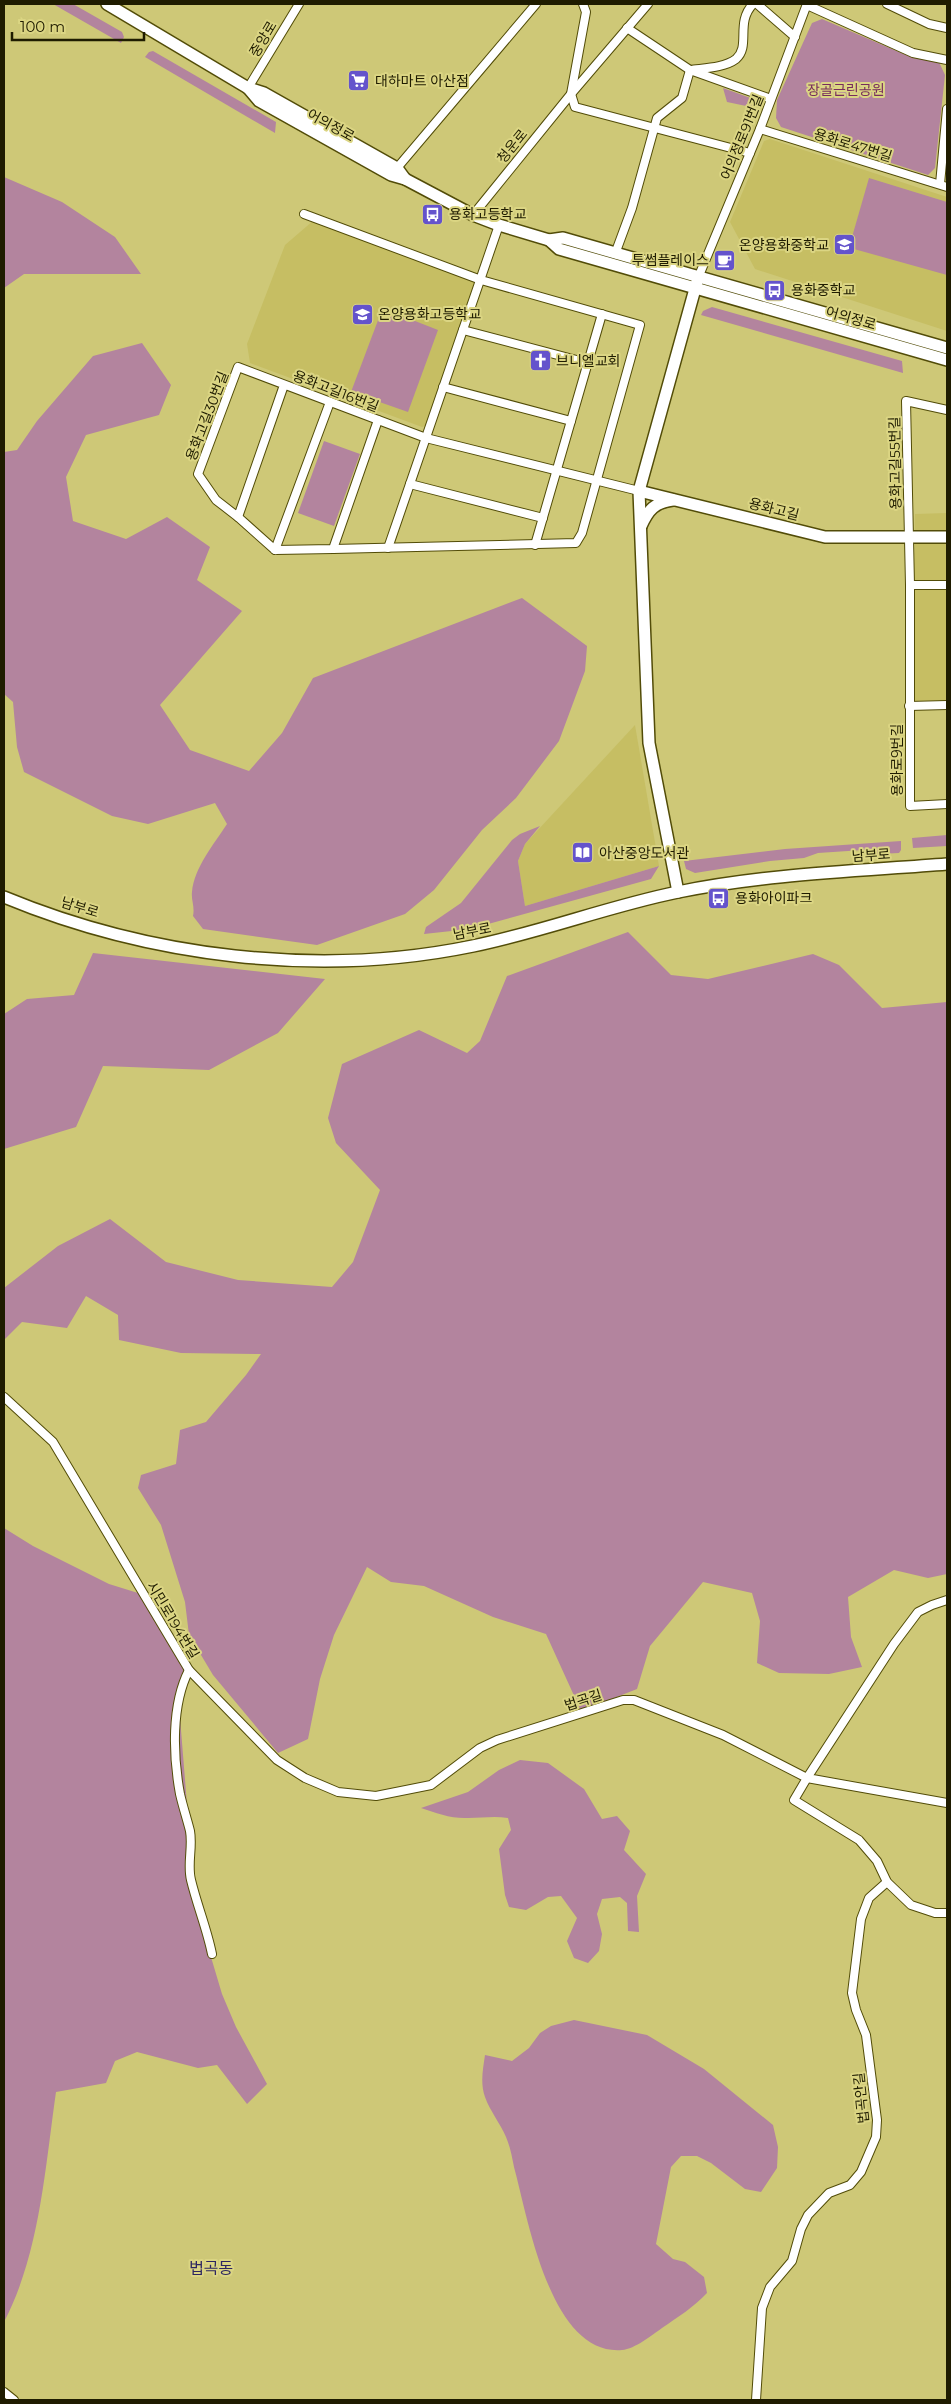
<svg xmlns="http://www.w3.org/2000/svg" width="951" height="2404" font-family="Montserrat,'Noto Sans KR',sans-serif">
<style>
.built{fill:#c6be63}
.green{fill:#b3849e}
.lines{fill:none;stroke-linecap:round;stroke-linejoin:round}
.street-casing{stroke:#524c08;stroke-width:10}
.secondary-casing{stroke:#524c08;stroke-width:14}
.street{stroke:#fff;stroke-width:8}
.secondary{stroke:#fff;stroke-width:11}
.labels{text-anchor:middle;stroke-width:4;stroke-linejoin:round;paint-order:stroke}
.street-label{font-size:14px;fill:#1f1c00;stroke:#dbd583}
.poi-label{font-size:14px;fill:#1f1c00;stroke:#dbd583;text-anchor:start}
.park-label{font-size:14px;fill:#772d5c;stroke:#dbd583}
.quarter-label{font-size:16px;fill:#2d2660;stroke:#dbd583}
</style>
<rect width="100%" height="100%" fill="#cec877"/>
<g class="built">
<path d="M770 139 947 197V331L755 269 730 222 764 141Z"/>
<path d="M314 220 470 278 476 283 428 425 422 427 250 363 247 344 285 245Z"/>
<path d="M947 513V700L913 701 915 514Z"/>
<path d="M635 725 659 866 525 906 518 861 525 844Z"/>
</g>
<g class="green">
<path d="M53 4H73L122 32 124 37 121 43Z"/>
<path d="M822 19 913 58 939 62 945 75 935 168 928 175 781 127 776 118 777 100 812 23Z"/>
<path d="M153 51 276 122 275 133 145 57 149 52Z"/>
<path d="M723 88 756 100 759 105 751 107 727 102Z"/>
<path d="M4 177 62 202 115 237 141 274H24L4 288Z"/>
<path d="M869 178 947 202V275L854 249 850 244Z"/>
<path d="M712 307 902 361 903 373 701 315 703 311Z"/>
<path d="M387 310 438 330 408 412 351 392 380 315Z"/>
<path d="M142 343 171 385 159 415 86 435 66 477 73 521 126 539 167 517 210 547 197 580 242 611 160 705 190 750 249 771 282 733 313 678 522 598 587 646 585 671 559 741 516 798 482 830 434 890 405 914 317 945 203 929 193 916C195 907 191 900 192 892 194 868 214 844 227 824L215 803 148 824 112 816 24 772 17 747 13 702 4 694V452L17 450 37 421 93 356Z"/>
<path d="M324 441 360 454 334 526 298 513Z"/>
<path d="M540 826 525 844 518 861 525 906 659 866 651 879 470 929 424 934 426 927 461 903 512 840 520 834Z"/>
<path d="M947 835V846L913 848 912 838Z"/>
<path d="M901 841V850L899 853 878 854 863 850 818 853 804 858 770 861 695 873 686 869 684 861 785 849Z"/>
<path d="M628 932 671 975 708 979 813 954 839 965 882 1008 947 1002V1574L928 1578 894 1570 848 1597 851 1637 862 1667 829 1674 779 1673 757 1663 760 1621 752 1593 703 1582 650 1646 637 1689 581 1711 546 1634 493 1617 424 1586 391 1582 367 1567 334 1635 320 1679 308 1739 278 1753 213 1675 189 1635 185 1602 161 1525 138 1488 141 1475 176 1464 180 1430 206 1422 246 1375 261 1354 181 1353 119 1340 118 1315 86 1296 67 1328 22 1322 4 1340V1288L58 1246 110 1219 166 1262 238 1280 332 1287 353 1262 380 1190 336 1143 328 1118 342 1064 419 1030 467 1053 480 1041 507 976Z"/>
<path d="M93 953 325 979 278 1033 209 1070 103 1066 76 1127 4 1149V1014L27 999 74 995Z"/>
<path d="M4 1528 33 1546 109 1584 138 1593 168 1632 187 1664 179 1705 194 1892 205 1937 222 1994 236 2027 267 2084 247 2104 217 2065 198 2068 137 2052 115 2061 106 2083 56 2092C45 2168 40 2253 4 2322Z"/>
<path d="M520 1760 548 1763 584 1789 602 1819 617 1816 630 1831 624 1850 646 1874 637 1896 639 1932 628 1931 627 1903 620 1897 602 1899 597 1914 602 1934 599 1951 588 1963 574 1958 567 1941 577 1918 561 1896 548 1897 526 1910 509 1907 505 1895 499 1849 511 1830 508 1818C494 1816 482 1818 468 1818 452 1819 436 1813 421 1808L468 1792 499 1770Z"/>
<path d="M574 2020 647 2035 704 2069 773 2125 778 2147 777 2168 761 2192 745 2189 711 2163 697 2156H681L671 2167 656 2244 673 2259 685 2262 704 2277 707 2293C694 2307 678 2317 662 2328 652 2335 635 2349 622 2350 550 2356 528 2218 514 2167 512 2157 510 2146 506 2137 500 2123 490 2111 485 2097 480 2083 483 2069 485 2055L512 2061 529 2048 540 2033 551 2026Z"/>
</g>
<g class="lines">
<defs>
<g id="street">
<path d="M583 4 586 12 571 94 575 107 750 153"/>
<path d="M757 4 795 37"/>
<path d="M887 4 929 24 947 28"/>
<path d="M807 5 913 53 947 60"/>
<path d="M627 28 690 70 771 99"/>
<path d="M248 88 299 4"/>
<path d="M760 129 947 187"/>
<path d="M397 168 536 4"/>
<path d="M940 184 947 109"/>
<path d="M304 214 481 280 640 325 582 533 576 543 333 549"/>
<path d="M473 215 571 94 648 4"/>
<path d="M615 254 632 208 657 118 682 98 690 70C704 68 724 68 736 59 751 46 735 23 753 4"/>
<path d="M698 278 760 129 807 4"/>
<path d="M463 330 588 363"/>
<path d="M284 385 238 517 216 500 198 474 238 367 426 438 639 491"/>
<path d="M443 387 571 421"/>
<path d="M947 410 906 401 910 585V806L947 804"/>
<path d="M410 484 543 518"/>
<path d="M238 517 275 550 333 549 378 420"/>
<path d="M535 545 602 314"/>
<path d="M388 548 499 225"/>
<path d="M275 550 330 402"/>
<path d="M910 585H947"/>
<path d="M909 706 947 705"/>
<path d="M4 1397 53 1442 189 1670 277 1760 305 1778 338 1792 376 1796 431 1785 480 1748 497 1740 623 1700H634L723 1735 807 1778 794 1800 859 1840 877 1861 887 1882 911 1905 935 1913H947"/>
<path d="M947 1600 932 1605 918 1612 894 1644 807 1778 947 1803"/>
<path d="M189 1670C171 1705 173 1756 180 1794 183 1807 187 1819 190 1831 193 1847 187 1864 191 1880 197 1905 207 1929 212 1954"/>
<path d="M4 2392 14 2400"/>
<path d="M756 2400 762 2308 770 2287 792 2261 801 2229 808 2215 829 2193 850 2185 861 2172 876 2137 877 2120 866 2035 856 2010 852 1993 861 1919 869 1898 887 1882"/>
</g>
<g id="secondary">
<path d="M107 4 248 88 264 93 397 168 405 179"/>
<path d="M248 88 259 101 391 175 405 179 473 215 499 225 549 240 563 238 947 348"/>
<path d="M549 240 559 249 947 360"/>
<path d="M639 491 825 537H947"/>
<path d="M641 526C648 510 655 502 673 500"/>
<path d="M678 892 649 743 639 491 698 278"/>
<path d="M4 897C149 957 318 978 473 946 542 932 609 906 678 892 765 874 859 871 947 864"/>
</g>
</defs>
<use href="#street" class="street-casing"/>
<use href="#secondary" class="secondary-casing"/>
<use href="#street" class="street"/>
<use href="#secondary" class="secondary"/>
</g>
<defs>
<symbol id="supermarket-square" viewBox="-11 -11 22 22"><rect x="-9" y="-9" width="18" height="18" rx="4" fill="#6453cc" stroke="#dbd583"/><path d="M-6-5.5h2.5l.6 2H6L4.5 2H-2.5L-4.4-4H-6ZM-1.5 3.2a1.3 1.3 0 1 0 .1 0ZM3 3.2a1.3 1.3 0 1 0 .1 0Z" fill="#fff"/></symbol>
<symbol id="bus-square" viewBox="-11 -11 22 22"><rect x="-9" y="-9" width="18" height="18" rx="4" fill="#6453cc" stroke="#dbd583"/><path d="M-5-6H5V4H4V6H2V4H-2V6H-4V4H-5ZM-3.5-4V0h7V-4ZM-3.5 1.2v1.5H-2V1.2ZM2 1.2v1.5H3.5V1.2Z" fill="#fff"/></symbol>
<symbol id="school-square" viewBox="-11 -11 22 22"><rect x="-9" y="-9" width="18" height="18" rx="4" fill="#6453cc" stroke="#dbd583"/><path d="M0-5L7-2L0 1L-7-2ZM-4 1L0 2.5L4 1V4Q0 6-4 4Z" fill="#fff"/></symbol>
<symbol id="cafe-square" viewBox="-11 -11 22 22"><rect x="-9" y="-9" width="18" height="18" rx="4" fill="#6453cc" stroke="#dbd583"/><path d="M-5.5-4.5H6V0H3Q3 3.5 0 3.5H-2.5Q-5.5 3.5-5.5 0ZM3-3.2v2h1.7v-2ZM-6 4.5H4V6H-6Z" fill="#fff"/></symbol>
<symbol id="church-square" viewBox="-11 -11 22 22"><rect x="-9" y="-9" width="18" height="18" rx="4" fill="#6453cc" stroke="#dbd583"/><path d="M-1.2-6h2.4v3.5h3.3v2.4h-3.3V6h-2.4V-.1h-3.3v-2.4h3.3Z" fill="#fff"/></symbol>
<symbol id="library-square" viewBox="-11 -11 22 22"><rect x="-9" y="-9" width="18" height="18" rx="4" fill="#6453cc" stroke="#dbd583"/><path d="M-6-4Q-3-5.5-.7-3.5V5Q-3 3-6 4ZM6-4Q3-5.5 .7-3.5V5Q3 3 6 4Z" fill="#fff"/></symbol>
</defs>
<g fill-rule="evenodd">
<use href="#supermarket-square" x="346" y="68" width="25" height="25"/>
<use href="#bus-square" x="420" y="202" width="25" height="25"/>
<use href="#school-square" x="832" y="232" width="25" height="25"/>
<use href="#cafe-square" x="712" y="248" width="25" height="25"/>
<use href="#bus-square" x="762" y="278" width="25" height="25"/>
<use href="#school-square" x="350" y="302" width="25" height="25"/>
<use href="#church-square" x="528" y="348" width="25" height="25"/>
<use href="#library-square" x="570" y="840" width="25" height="25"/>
<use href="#bus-square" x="706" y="886" width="25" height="25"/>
</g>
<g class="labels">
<g class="street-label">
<text transform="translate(263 39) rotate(-59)" y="5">중앙로</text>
<text transform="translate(331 125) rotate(29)" y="5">어의정로</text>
<text transform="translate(742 137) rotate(-68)" y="5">어의정로91번길</text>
<text transform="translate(853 145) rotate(17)" y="5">용화로47번길</text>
<text transform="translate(512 146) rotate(-51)" y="5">청운로</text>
<text transform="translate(851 318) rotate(16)" y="5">어의정로</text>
<text transform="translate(336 391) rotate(21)" y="5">용화고길16번길</text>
<text transform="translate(207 416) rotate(-69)" y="5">용화고길30번길</text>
<text transform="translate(895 463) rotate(-91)" y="5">용화고길55번길</text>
<text transform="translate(774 509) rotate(14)" y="5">용화고길</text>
<text transform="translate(897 760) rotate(-90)" y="5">용화로9번길</text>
<text transform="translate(871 855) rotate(-4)" y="5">남부로</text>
<text transform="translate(80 907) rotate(17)" y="5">남부로</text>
<text transform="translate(472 931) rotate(-11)" y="5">남부로</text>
<text transform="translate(173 1620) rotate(59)" y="5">시민로194번길</text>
<text transform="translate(583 1700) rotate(-18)" y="5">법곡길</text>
<text transform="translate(861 2098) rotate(-96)" y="5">법곡안길</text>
</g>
<g class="poi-label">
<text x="375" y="86">대하마트 아산점</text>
<text x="449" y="219">용화고등학교</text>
<text x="829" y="250" text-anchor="end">온양용화중학교</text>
<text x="709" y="265" text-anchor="end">투썸플레이스</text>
<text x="791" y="295">용화중학교</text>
<text x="378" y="319">온양용화고등학교</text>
<text x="556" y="366">브니엘교회</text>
<text x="599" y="858">아산중앙도서관</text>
<text x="735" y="903">용화아이파크</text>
</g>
<g class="park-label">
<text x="846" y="95">장골근린공원</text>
</g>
<g class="quarter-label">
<text x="211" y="2274">법곡동</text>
</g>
</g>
<rect width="951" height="2404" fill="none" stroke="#1f1c00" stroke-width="10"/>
<path d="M12 32v8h132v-8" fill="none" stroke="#1f1c00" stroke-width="2.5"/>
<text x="20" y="32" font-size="15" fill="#1f1c00" stroke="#dbd583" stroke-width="4" paint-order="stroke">100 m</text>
</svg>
